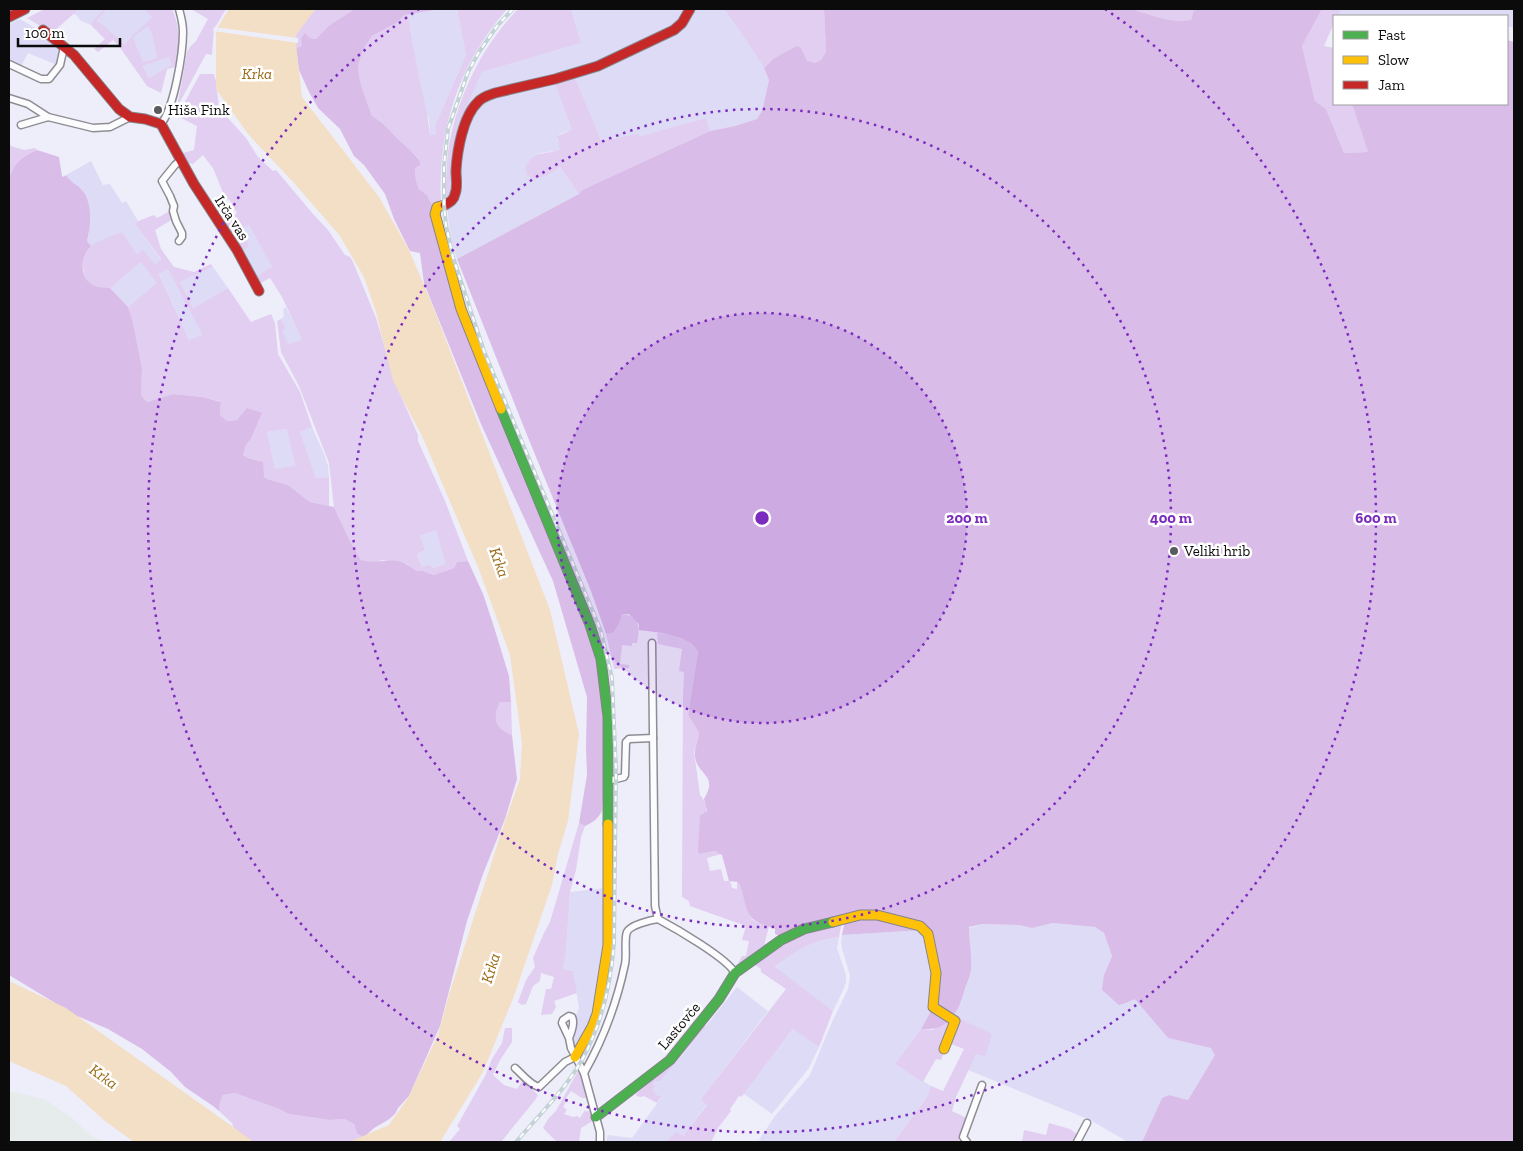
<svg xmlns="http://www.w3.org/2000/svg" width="1523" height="1151" font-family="'Zilla Slab',serif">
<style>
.industrial{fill:#e6ecec}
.farmland{fill:#dddbf6}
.green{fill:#e1cef0;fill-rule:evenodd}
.forest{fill:#d9bce7}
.water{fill:#f3dec6}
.pier{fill:#eeeefa}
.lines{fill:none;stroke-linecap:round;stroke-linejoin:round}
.street-casing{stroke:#8d8d93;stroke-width:9}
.fast-casing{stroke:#848489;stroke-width:11}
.slow-casing{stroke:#848489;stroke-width:11}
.jam-casing{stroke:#848489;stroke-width:11}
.street{stroke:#fcfcfe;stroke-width:6}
.fast{stroke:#4caf50;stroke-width:9}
.slow{stroke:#ffc107;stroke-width:9}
.jam{stroke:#c62828;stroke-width:9}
.rail-casing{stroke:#c3d2d6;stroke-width:4}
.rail{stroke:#fff;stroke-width:2;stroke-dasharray:5.5;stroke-linecap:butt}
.ring{fill:none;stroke:#7b2cbf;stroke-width:2.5;stroke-dasharray:2.5 5}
.poi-dot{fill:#5a5a5f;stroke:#fff;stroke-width:2}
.labels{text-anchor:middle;stroke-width:5;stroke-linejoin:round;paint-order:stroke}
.poi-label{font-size:15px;fill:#0b0b0b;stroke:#fff;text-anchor:start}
.street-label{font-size:15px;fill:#0b0b0b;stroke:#fff}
.water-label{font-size:16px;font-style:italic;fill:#996a17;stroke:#fff}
.centre{fill:#7b2cbf;stroke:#fff;stroke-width:2.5}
.ring-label{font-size:15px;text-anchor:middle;font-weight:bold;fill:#7b2cbf;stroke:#fff;stroke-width:5;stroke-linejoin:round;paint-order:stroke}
</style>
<rect width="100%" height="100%" fill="#eeeefa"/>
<path class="industrial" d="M9 1091 44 1099 71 1117 91 1136 107 1142H9Z"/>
<g class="farmland">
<path d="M79 9H104L91 23V25L81 21 76 15 73 14Z"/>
<path d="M107 9H144L152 17 133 36 148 26 152 35 157 58 142 62 136 44 132 36 124 44 102 25 97 19Z"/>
<path d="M440 9H457L466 55 435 126 436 135H430L429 120 426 112 418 75 408 14Z"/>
<path d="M571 9H687L680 22 620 55 536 82 471 106 468 104 482 72 581 43Z"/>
<path d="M691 9H724L740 31 764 68 769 80 762 111 757 119 735 126 710 131 706 118 640 136 601 140 574 75 661 38Z"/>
<path d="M1341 9H1514V28L1507 26V16H1338Z"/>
<path d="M20 19 47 35 59 47V59L57 65 28 53 20 68 9 63V24Z"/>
<path d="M169 57 171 65 149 78 143 66Z"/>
<path d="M554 81 572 130 559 134 557 140 560 145V149L555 151 540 153 532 158 548 175 560 167 579 194 457 259 451 241 447 207 458 170 469 121 475 109 484 100Z"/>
<path d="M91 161 103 185 110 184 122 203 126 201 138 221 135 224 161 260 155 265 137 254 122 232 91 246 87 241 89 233 88 201 82 190 71 182 66 175Z"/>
<path d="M249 225 272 267 262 272 263 274 254 277 240 252V230Z"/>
<path d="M141 262 158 283 128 307 110 288Z"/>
<path d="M213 267 228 288 193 308 180 282Z"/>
<path d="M168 269 203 335 189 340 159 273Z"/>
<path d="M286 307 302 340 288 344 281 331 286 329 281 319 284 316 283 309Z"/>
<path d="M312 427 324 454 328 466 329 477 316 478 300 432Z"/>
<path d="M288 429 295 467 275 469 267 432Z"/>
<path d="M436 530 447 564 431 568 422 567 417 554 425 550 420 536Z"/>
<path d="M605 888 606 944 595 1014 577 1047 572 1044V1039L574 1022 579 1008 573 971 563 969 566 952 570 892Z"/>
<path d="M1053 923 1095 927 1104 933 1112 956 1104 975 1128 1002 1135 998 1168 1038 1212 1048 1215 1055 1188 1100 1169 1095 1162 1098 1142 1142H1128L1090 1120 968 1070 976 1054 954 1016 962 1000 971 972 969 928 982 924 1019 925 1032 928Z"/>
<path d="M923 930 929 936 937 949V982L931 1011 921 1029 895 1064 931 1086 927 1097 894 1142H765L759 1140 775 1116 810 1075 832 1022 848 989 850 975 842 949 841 941 842 935Z"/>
<path d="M839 937 837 948 846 975V982L844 988 833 1011 775 968 787 956 805 946 828 938Z"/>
<path d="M737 987 768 1011 701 1099 707 1104 683 1136 669 1142H606L608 1135 632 1138 661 1098 655 1094 652 1090 655 1081 680 1058Z"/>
<path d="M794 1028 819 1047 809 1068 772 1114 744 1094Z"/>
</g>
<g class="green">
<path d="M45 9H79L52 33 27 18Z"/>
<path d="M104 9H107L97 20 124 44 152 17 144 9H172C181 29 180 45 175 67L167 69 161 93 147 86 119 46 113 40 98 52 94 49 105 39 91 25V23ZM148 26 152 35 157 58 143 62 133 37ZM169 57 171 65 149 78 143 66Z"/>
<path d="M191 9H226L214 29 212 55 206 54 180 102H178L187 52 190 47 196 41 208 19Z"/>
<path d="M315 9H354L342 17 316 39 310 38 306 34 302 46 296 48 295 37 304 20Z"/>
<path d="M457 9H507C458 66 438 128 441 202L433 207 427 195 419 189 416 181 415 167 420 161C414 152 406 148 399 140 391 132 383 122 372 116L361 85 359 75 358 66 363 50 372 36 398 22 404 15 408 14C411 35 415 56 419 77 423 96 428 115 430 135H436L435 126 466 55Z"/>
<path d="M518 9H571L581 43 482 72 468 104 471 106 452 197 445 202C446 186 446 169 448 152 456 99 481 47 518 9Z"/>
<path d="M724 9H824L826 52 821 60 815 63 807 62 801 48 773 59 764 68 740 31Z"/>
<path d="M1133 9H1194L1191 20C1170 23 1153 16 1133 9Z"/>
<path d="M1322 9H1341L1338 16H1334V23L1324 46 1334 48V104H1352L1368 152 1344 153 1326 109 1315 101 1302 46Z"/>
<path d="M200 74H214L216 82 219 108 246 138 258 157 273 171 276 170 313 214 328 230 345 255 350 257 353 262 376 318 396 385 418 435V441L445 501 468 561 457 562 454 568 434 575 424 572H416L407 564 382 560 375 563 361 560 350 541 334 507 329 463 299 386 281 352 277 321 281 319 286 329 282 331 288 344 302 340 282 297 270 278 259 284 254 277 262 274V272L272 267 249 225 240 230 249 246 240 252 223 224 237 213 229 199 226 200 213 168 203 155 193 164 185 162 179 154 194 150 197 126 177 116ZM436 530 446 564 432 568 430 565 422 567 417 554 425 550 420 536Z"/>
<path d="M574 75 601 140 613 139 637 134 640 136 706 118 710 131 582 190 579 194 560 167 548 175 533 180C531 178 526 174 526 171 525 167 526 166 528 163 537 149 547 156 560 149L557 136 572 130 554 81Z"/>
<path d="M9 143 11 146 24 150 35 148 37 150C20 158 16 161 9 178Z"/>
<path d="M170 211 173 219 155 230 161 249 174 267 194 272 211 264 213 267 180 282 193 308 228 288 251 322 271 314 275 323 278 354 300 392 312 427 300 432 316 478 329 477V506L310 502 288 485 267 479 264 477 260 461 248 458 243 455 246 445 251 439 262 413 237 420 227 421 220 415 221 402 219 401 203 397 173 394 147 402 141 395 142 368 128 307 157 283 141 262 110 288C93 287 85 286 83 267 83 261 83 254 87 249 93 242 113 236 122 232L137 254 143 250 155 265 161 259 135 224 138 221 154 215 157 218ZM168 269 202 334V335L189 340 159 274ZM287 429 295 466 275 469 267 432Z"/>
<path d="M622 614C641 616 640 629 637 643H632V646L622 645 620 664 629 665V668L614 669 606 634 613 633 619 624Z"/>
<path d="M657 633C670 634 692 639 698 652L688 715 700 732 694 752 700 795C713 807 703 838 700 854L716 851 721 854 707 858 710 871 721 869 724 881H730L732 888 737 889V881H738C744 891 746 915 753 920 758 923 764 924 769 926L763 950 738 967V964L742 956H746L749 941 742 940 746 926 690 906 689 901 682 897 683 696 684 672 679 671 682 649 658 644Z"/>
<path d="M500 702H511L512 735C495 729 492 718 500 702Z"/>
<path d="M579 823 585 826 581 837 576 870 570 892 566 952 563 969 573 971 577 993 554 1001 556 1007 552 1014 541 1015 546 989H551L554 977 541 973 540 981 533 986 526 1004 522 1005 518 1002 526 980 535 967 533 958 544 933 550 922Z"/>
<path d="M842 921 839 937C815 939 793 951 775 967L833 1011 819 1047 793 1029 744 1094 741 1097 739 1096 730 1109 731 1111 718 1128 711 1142 667 1141 676 1132 683 1136 707 1105 701 1099 786 989 761 972V969L752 963 798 934Z"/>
<path d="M954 1016 992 1034 985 1056 976 1054 956 1097 952 1111 971 1120 958 1142H894L927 1097 931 1086 943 1091 964 1049 951 1044 957 1027Z"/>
<path d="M951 1019 949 1040 941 1060 936 1059 923 1082 895 1064 921 1029 932 1030Z"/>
<path d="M704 1026H706L660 1081H655L653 1085 655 1086 652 1090 655 1092V1094L661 1097 657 1103 644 1096 641 1097 636 1096 637 1093 674 1062Z"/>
<path d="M505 1028H512V1042L500 1060 493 1075 504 1085 517 1089 523 1080 538 1095 535 1100 501 1142H449L460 1129 457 1126 485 1076 492 1059 502 1043Z"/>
<path d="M578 1071 581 1072 587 1097 586 1098H582L571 1091 566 1098 568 1099 563 1107 567 1110 564 1114 573 1117 577 1116 580 1118 585 1110 587 1112 589 1110 592 1111 594 1120 581 1128 579 1142H557L543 1128 548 1119 556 1111Z"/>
<path d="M235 1093 279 1109 289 1114 330 1120 344 1119 354 1124 357 1134 364 1137 356 1142H252L234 1129 232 1123 219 1111 220 1102 223 1095Z"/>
<path d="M1049 1123 1070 1129 1079 1136 1076 1142H1022L1024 1130 1046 1135Z"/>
</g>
<g class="forest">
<path d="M354 9H440L404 15 398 22 372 36 363 50 358 66 359 75 361 85 372 116C383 122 391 132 399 140 407 148 414 153 420 161V165L415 168 416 181 419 189 427 195 433 207 434 225 458 309 476 354 490 395 514 456 592 640 604 685 605 764 602 811C598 819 592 823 585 826L579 823 587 775 586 747 587 697 553 581 481 424 424 283 420 253 410 251 394 219 385 194 364 165 354 156 340 129 318 108 309 92 299 70 296 48 302 46 301 39 305 33 310 38 316 39 329 26Z"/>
<path d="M824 9H1133C1153 16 1170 23 1191 20L1194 9H1322L1302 46 1315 101 1326 109 1344 153 1368 152 1352 104H1507V40L1514 42V1142H1142L1162 1098 1169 1095 1188 1100 1215 1055 1211 1048 1168 1038 1135 999 1128 1002 1119 1005 1102 990 1104 975 1112 956 1104 933 1095 927 1053 923 1032 928 1019 925 982 924 969 927C969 941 972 956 971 970 970 977 967 983 965 989 959 1012 948 1032 921 1029L931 1011 937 982 938 963 936 949 929 936 923 930 842 935 845 920C875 914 888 921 917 927L918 922C903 919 887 913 871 912 845 912 809 926 784 937L775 934V929C768 926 759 924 753 919 745 914 744 891 738 882L729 881 722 855 715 851 700 854 698 852 700 816 707 811 704 799C719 774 697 776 695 756 694 747 699 740 699 732L688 715 698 652C691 635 655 632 639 630V624L629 614H622L619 624 613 633 606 634 591 591 527 435 457 259 579 194 582 190 710 131 735 126 757 119 762 111 769 80 764 68 773 59 797 46 801 48 807 61 815 63 821 60 826 52Z"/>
<path d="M37 150 59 157 62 176 63 177 66 175C72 184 75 183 81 189 93 201 91 226 87 241L91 246C81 254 79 275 90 283 95 288 103 287 110 288L128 307 132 320 142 368 141 395 147 402 173 394 203 397 221 402 220 415 227 421 237 420 247 408 262 413 251 439 246 445 243 455 248 458 263 462 264 477 267 479 288 485 310 502 334 507 350 541 361 560C385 566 393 552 416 571H422L434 575 454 568 457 562 468 561 483 594 494 627 509 676 511 702H500C492 718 495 729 512 735L517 779 505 819 483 874 467 921 440 1026 409 1096 398 1108 395 1114 388 1120 374 1128 364 1137 357 1134 354 1124 344 1119 330 1120 289 1114 279 1109 235 1093 223 1095 220 1102 219 1111 213 1106 185 1087 170 1071 142 1049 108 1029 75 1015 9 975V178C16 161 20 158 37 150Z"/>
</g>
<g class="water">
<path d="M229 9H316L295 36 302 97 379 197 409 250 432 304 550 610 579 734 568 821 558 854 552 885 514 996 483 1072 440 1142H349L389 1125 408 1098 438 1035 448 998 501 833 520 779 522 743 510 655 480 572 422 436 393 381 376 312 364 277 340 236 294 183 248 134 216 89V30Z"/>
<path d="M9 981 66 1008 254 1142H134L105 1121 66 1086 9 1061Z"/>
</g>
<path class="pier" d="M214 27 298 38V43L213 31Z"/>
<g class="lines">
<defs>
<g id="street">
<path d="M9 64 41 79H49L60 65 64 47"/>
<path d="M9 98 28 104 48 117"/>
<path d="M161 124C174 108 183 54 183 32 183 24 181 16 179 9"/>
<path d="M21 125 48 117 93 128 110 127 130 117"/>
<path d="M179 241 182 237V233L176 221 173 211 174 206 170 196 162 181 175 165 181 160"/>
<path d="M652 643 655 906 658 919"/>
<path d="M608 781 624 777 625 775 626 742 629 739 653 738"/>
<path d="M569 1038C572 1031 575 1023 572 1017L569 1016 563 1020 562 1023 569 1038 571 1048 584 1073 600 1132V1142"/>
<path d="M515 1068C522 1074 530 1085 539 1087L565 1062 575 1057"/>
<path d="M584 1073C604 1038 617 1002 625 964 627 955 624 939 627 932 630 925 651 920 658 919 675 928 727 958 735 973"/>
<path d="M967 1142 963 1137 982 1085"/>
<path d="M1077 1142 1087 1123"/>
</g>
<g id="fast">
<path d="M501 409 590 625 601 659 608 717V824"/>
<path d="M596 1117 670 1060 719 999 735 973 781 940 804 929 833 922"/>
</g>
<g id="slow">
<path d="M445 205 437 207 435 214 461 309 501 409"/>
<path d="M833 922 860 915H877L920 926 928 934 936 973 933 1007 955 1021 944 1049"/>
<path d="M575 1057 592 1027 597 1014 608 945V824"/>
</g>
<g id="jam">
<path d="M9 17 25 9"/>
<path d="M43 30 74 55 119 109 130 117 145 119 161 124 194 184 237 250 259 291"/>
<path d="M445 205C450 202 454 200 455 194 458 187 456 179 456 171 457 151 463 116 478 102 482 97 489 95 495 93L555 79 598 66 674 30 682 23 690 9"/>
</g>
</defs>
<use href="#street" class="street-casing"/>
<use href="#fast" class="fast-casing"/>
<use href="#slow" class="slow-casing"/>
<use href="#jam" class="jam-casing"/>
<use href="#street" class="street"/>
<use href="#fast" class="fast"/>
<use href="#slow" class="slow"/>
<use href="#jam" class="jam"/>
<defs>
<path id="rail" d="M513 9 497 26 479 52 468 72 448 129 444 166V205L446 225 453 257 484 351 601 631 612 678 616 770 614 943C611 983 602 1023 583 1058 566 1089 539 1115 516 1142"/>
</defs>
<use href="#rail" class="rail-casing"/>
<use href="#rail" class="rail"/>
</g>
<circle cx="762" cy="518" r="205" fill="#7b2cbf" fill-opacity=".12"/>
<g class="ring">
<circle cx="762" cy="518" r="205"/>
<circle cx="762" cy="518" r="409"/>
<path d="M1105 9A614 614 0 1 1 419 9"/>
</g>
<g class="poi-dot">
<circle cx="158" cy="110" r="5"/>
<circle cx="1174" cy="551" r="5"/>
</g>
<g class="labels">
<g class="poi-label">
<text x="168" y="115">Hiša Fink</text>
<text x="1184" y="556">Veliki hrib</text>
</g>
<g class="street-label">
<text transform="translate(232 218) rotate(57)" y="5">Irča vas</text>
<text transform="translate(679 1026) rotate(-50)" y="5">Lastovče</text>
</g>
<g class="water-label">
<text x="257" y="79">Krka</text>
<text transform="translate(500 562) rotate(70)" y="6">Krka</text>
<text transform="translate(490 968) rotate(-73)" y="6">Krka</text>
<text transform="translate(104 1076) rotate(36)" y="6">Krka</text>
</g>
</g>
<circle cx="762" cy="518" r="8" class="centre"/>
<g class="ring-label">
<text x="967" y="523">200 m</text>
<text x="1171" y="523">400 m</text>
<text x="1376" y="523">600 m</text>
</g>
<rect width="1523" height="1151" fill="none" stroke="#0b0b0b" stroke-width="20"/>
<rect x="1333" y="15" width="175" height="90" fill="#ffffff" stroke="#9d9d9d"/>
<rect x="1343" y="31" width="25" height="8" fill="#4caf50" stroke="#9d9d9d"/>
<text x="1378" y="40" font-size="15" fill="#0b0b0b">Fast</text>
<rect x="1343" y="56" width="25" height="8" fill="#ffc107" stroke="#9d9d9d"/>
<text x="1378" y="65" font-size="15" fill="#0b0b0b">Slow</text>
<rect x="1343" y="81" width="25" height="8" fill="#c62828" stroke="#9d9d9d"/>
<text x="1378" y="90" font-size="15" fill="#0b0b0b">Jam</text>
<path d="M18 38v8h102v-8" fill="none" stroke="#0b0b0b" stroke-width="2.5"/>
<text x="25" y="38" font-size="15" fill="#0b0b0b" stroke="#ffffff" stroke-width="4" paint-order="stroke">100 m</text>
</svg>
